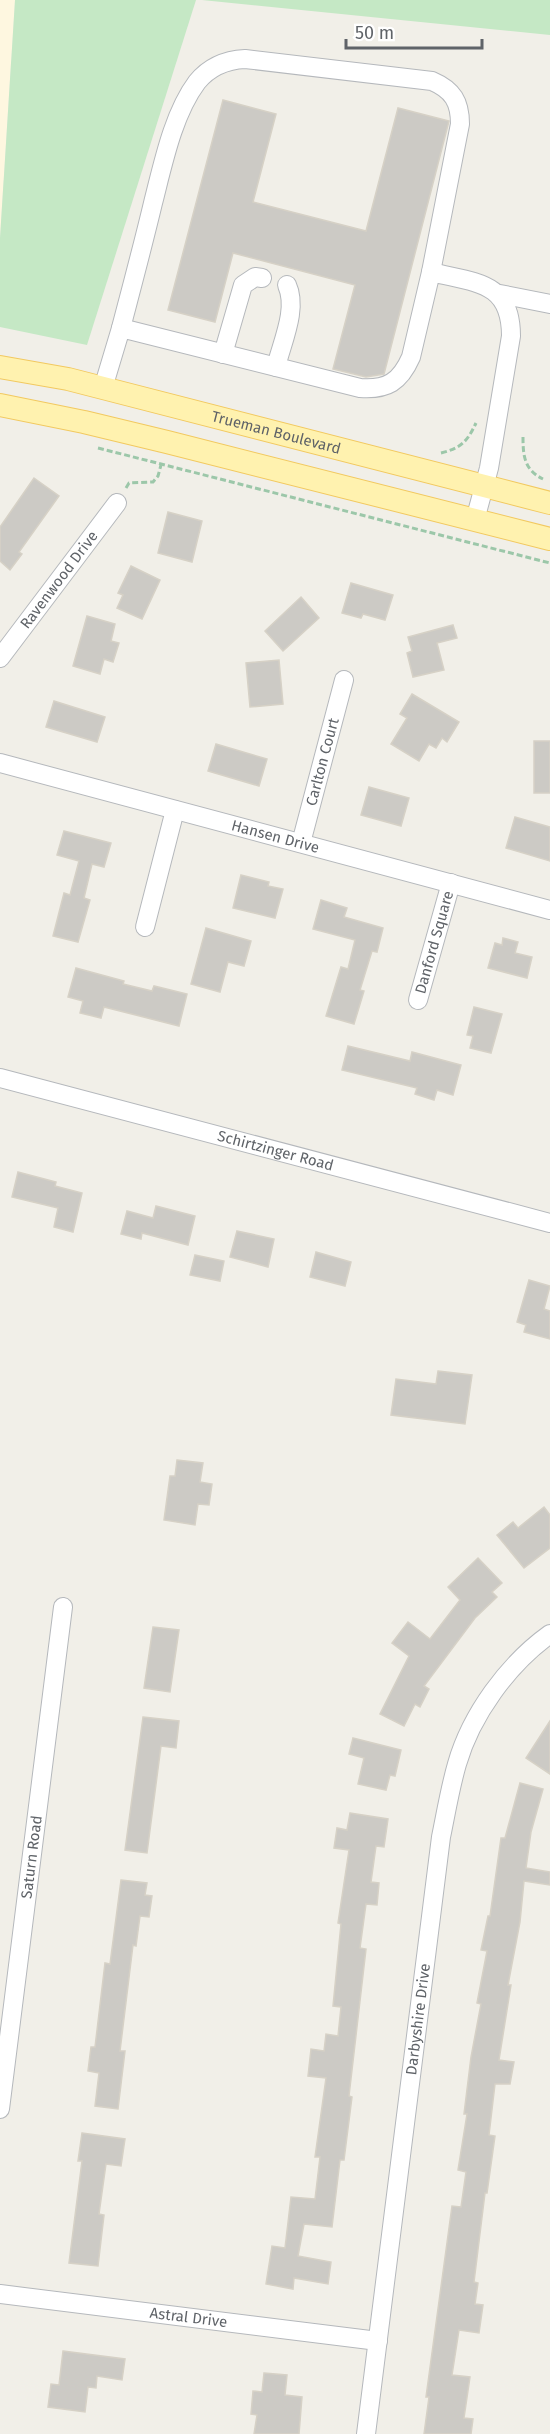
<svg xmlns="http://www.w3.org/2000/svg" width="550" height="2434" font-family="'Fira Sans',sans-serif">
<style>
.commercial{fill:#fef7e0}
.green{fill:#c5e8c5}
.building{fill:#cccac5;stroke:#d6d1c6;stroke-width:1.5}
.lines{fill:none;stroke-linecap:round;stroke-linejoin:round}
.minor-casing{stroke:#b5b8bc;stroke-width:20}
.major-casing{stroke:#f2c960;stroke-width:24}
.path{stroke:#9cc7a9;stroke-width:3;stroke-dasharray:6 3;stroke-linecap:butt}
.minor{stroke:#fff;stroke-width:18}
.major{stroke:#fff2af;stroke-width:22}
.labels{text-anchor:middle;stroke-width:5;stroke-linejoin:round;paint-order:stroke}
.street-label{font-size:15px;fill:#5f6368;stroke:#fff}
</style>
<rect width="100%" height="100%" fill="#f1efe8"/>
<path class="commercial" d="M0 0H15L0 238Z"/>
<g class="green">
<path d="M15 0H196L87 345 0 327V238Z"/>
<path d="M202 0H550V35Z"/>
</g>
<g class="building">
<path d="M223 100 276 114 253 202 366 231 398 108 449 121 384 374 366 377 333 369 355 285 233 253 215 322 168 310Z"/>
<path d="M34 478 59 496 19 552 22 554 10 570 0 561V527Z"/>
<path d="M168 512 202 521 192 562 158 553Z"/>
<path d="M131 566 160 580 142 619 117 608 123 595 118 593Z"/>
<path d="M351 583 393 595 385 620 363 614 361 618 342 613Z"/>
<path d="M301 597 319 618 283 651 265 631Z"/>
<path d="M87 616 115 624 111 641 119 643 113 662 104 659 100 674 73 666Z"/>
<path d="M453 625 457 638 437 643 444 670 413 677 407 653 412 651 408 637Z"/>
<path d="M279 660 283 704 250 707 246 663Z"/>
<path d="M412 694 459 722 447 742 442 738 436 748 429 744 419 761 391 744 407 718 400 714Z"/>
<path d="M54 701 105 717 97 742 46 727Z"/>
<rect x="534" y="741" width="16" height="52"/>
<path d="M216 744 267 759 259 786 208 771Z"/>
<path d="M369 787 409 798 401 826 361 815Z"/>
<path d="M515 817 550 827V861L506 848Z"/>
<path d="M64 831 111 843 104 867 92 864 84 898 90 900 78 942 53 936 64 893 70 895 79 861 57 855Z"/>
<path d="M241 875 269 882 268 886 283 889 275 918 233 908Z"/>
<path d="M321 900 347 908 344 917 383 928 377 952 372 951 360 990 364 991 354 1024 326 1016 341 967 348 969 355 940 313 929Z"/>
<path d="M206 928 251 941 244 966 228 962 220 992 191 984Z"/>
<path d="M503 938 518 942 515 953 532 957 527 978 488 968 495 943 502 945Z"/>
<path d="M76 968 124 981 123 984 152 991 154 986 187 994 179 1026 104 1007 101 1018 80 1013 83 1001 68 997Z"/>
<path d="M474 1007 502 1014 491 1053 470 1048 473 1036 467 1035Z"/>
<path d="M348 1046 410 1061 412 1052 461 1065 453 1095 437 1090 434 1100 415 1094 417 1088 342 1070Z"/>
<path d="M18 1172 56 1182 55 1186 82 1193 73 1232 54 1227 58 1208 12 1197Z"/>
<path d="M156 1206 195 1216 188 1245 142 1233 141 1239 121 1234 127 1211 153 1218Z"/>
<path d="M237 1231 274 1239 268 1267 230 1257Z"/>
<path d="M316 1252 351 1262 345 1286 310 1277Z"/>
<path d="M195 1255 224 1261 220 1281 190 1275Z"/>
<path d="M529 1280 550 1286 544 1309 550 1311V1339L524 1332 526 1325 517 1322Z"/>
<path d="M438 1371 472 1375 465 1424 391 1415 396 1379 436 1384Z"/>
<path d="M177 1460 203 1463 200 1482 212 1484 209 1505 198 1504 195 1525 164 1520 170 1476H175Z"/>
<path d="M544 1507 550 1515V1548L524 1568 497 1535 513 1522 518 1528Z"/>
<path d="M478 1558 502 1583 492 1592 497 1597 475 1618 424 1686 429 1689 420 1707 415 1704 404 1726 380 1714 409 1656 392 1643 408 1622 430 1639 460 1600 448 1587Z"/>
<path d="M153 1627 179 1630 170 1692 144 1688Z"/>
<path d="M143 1717 179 1721 176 1748 161 1746 147 1853 125 1850Z"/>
<path d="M550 1721V1774L526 1758Z"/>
<path d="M353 1738 401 1750 395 1776 390 1775 386 1790 358 1784 364 1758 349 1754Z"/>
<path d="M520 1783 543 1789 531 1832 526 1868 550 1872V1885L524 1881 520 1922 508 1985H511L499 2060 514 2062 510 2084H495L489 2135 495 2136 487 2193H485L474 2282 478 2283 475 2304 483 2305 479 2333 459 2330 452 2375 470 2377 464 2418 473 2419 471 2434H424L429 2397H426L452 2206 461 2207 466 2172 458 2170 467 2114H464L471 2057 481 2004 477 2003 487 1951 481 1950 488 1916H490L501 1838H505Z"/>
<path d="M350 1813 388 1819 384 1847 376 1846 371 1882 379 1883 377 1905 366 1904 360 1948 366 1949 349 2096 352 2097 344 2160H340L332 2227 304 2224 298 2256 331 2262 328 2284 294 2278 293 2289 266 2284 272 2246 285 2248 291 2197 315 2199 320 2157H315L326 2078 308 2076 311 2049 324 2051 326 2034 338 2036 341 2007 333 2006 341 1924 338 1923 349 1850 334 1848 337 1828 347 1830Z"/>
<path d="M121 1880 147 1883 145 1895 152 1896 149 1917 140 1916 136 1946 133 1945 120 2051H125L118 2109 95 2106 99 2073 88 2071 91 2047H95L105 1963 110 1964Z"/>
<path d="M82 2133 125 2139 121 2166 106 2164 99 2214 104 2215 98 2266 69 2263 82 2161H78Z"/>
<path d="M63 2351 125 2359 122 2380 97 2376 96 2388 88 2387 85 2412 48 2407 51 2384 59 2385Z"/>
<path d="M264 2373 287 2375 285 2395 302 2397 299 2434H254L257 2415 251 2414 253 2391 262 2392Z"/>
</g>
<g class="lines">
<defs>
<g id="minor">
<path d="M500 294 550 304"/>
<path d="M121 328C132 286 143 245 153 203 163 164 173 114 197 82 210 66 226 60 245 59L432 81C453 90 460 102 460 124L431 272"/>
<path d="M223 354 243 285 255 277 262 278"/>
<path d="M276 367C282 342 298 309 287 285"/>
<path d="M103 388 121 328 360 388C387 390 400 382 411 357L431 272C475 283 511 281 511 336L489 468 475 520"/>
<path id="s1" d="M0 658 117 503"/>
<path id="s2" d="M0 763 550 910"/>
<path id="s3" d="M301 843 344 680"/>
<path d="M145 927 175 810"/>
<path id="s4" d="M418 1000 451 883"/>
<path id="s5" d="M0 1078 550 1223"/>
<path id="s6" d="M0 2109 63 1607"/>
<path id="s7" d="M0 2294 378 2341"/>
<path id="s8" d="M366 2434 441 1837C446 1813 450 1788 457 1764 471 1715 508 1664 550 1634"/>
</g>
<g id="major">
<path id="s9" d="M0 367 68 379 550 503"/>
<path d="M0 405 84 422 167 442 550 539"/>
</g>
</defs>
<use href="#minor" class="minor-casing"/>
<use href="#major" class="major-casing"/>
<g class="path">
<path d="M523 437C523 455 524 470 543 479"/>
<path d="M98 448 550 563"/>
<path d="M441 453C461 448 467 442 476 423"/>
<path d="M126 488 129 483 153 482 158 476 161 465"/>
</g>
<use href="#minor" class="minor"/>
<use href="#major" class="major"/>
</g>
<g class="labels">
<g class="street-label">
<text dy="5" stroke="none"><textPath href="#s9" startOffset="284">Trueman Boulevard</textPath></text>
<text dy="5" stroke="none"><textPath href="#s1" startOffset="98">Ravenwood Drive</textPath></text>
<text dy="5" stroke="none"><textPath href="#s3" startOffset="84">Carlton Court</textPath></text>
<text dy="5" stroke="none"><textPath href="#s2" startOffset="285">Hansen Drive</textPath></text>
<text dy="5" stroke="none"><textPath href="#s4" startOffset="60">Danford Square</textPath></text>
<text dy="5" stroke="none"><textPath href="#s5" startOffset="285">Schirtzinger Road</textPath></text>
<text dy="5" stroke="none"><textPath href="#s6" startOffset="254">Saturn Road</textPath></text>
<text dy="5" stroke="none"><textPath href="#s8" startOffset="418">Darbyshire Drive</textPath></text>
<text dy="5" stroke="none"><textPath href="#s7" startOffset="190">Astral Drive</textPath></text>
</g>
</g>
<path d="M346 39v9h136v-9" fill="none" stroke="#5f6368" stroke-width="3"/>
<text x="355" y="39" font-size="18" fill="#5f6368" stroke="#ffffff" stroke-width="4.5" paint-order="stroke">50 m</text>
</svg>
